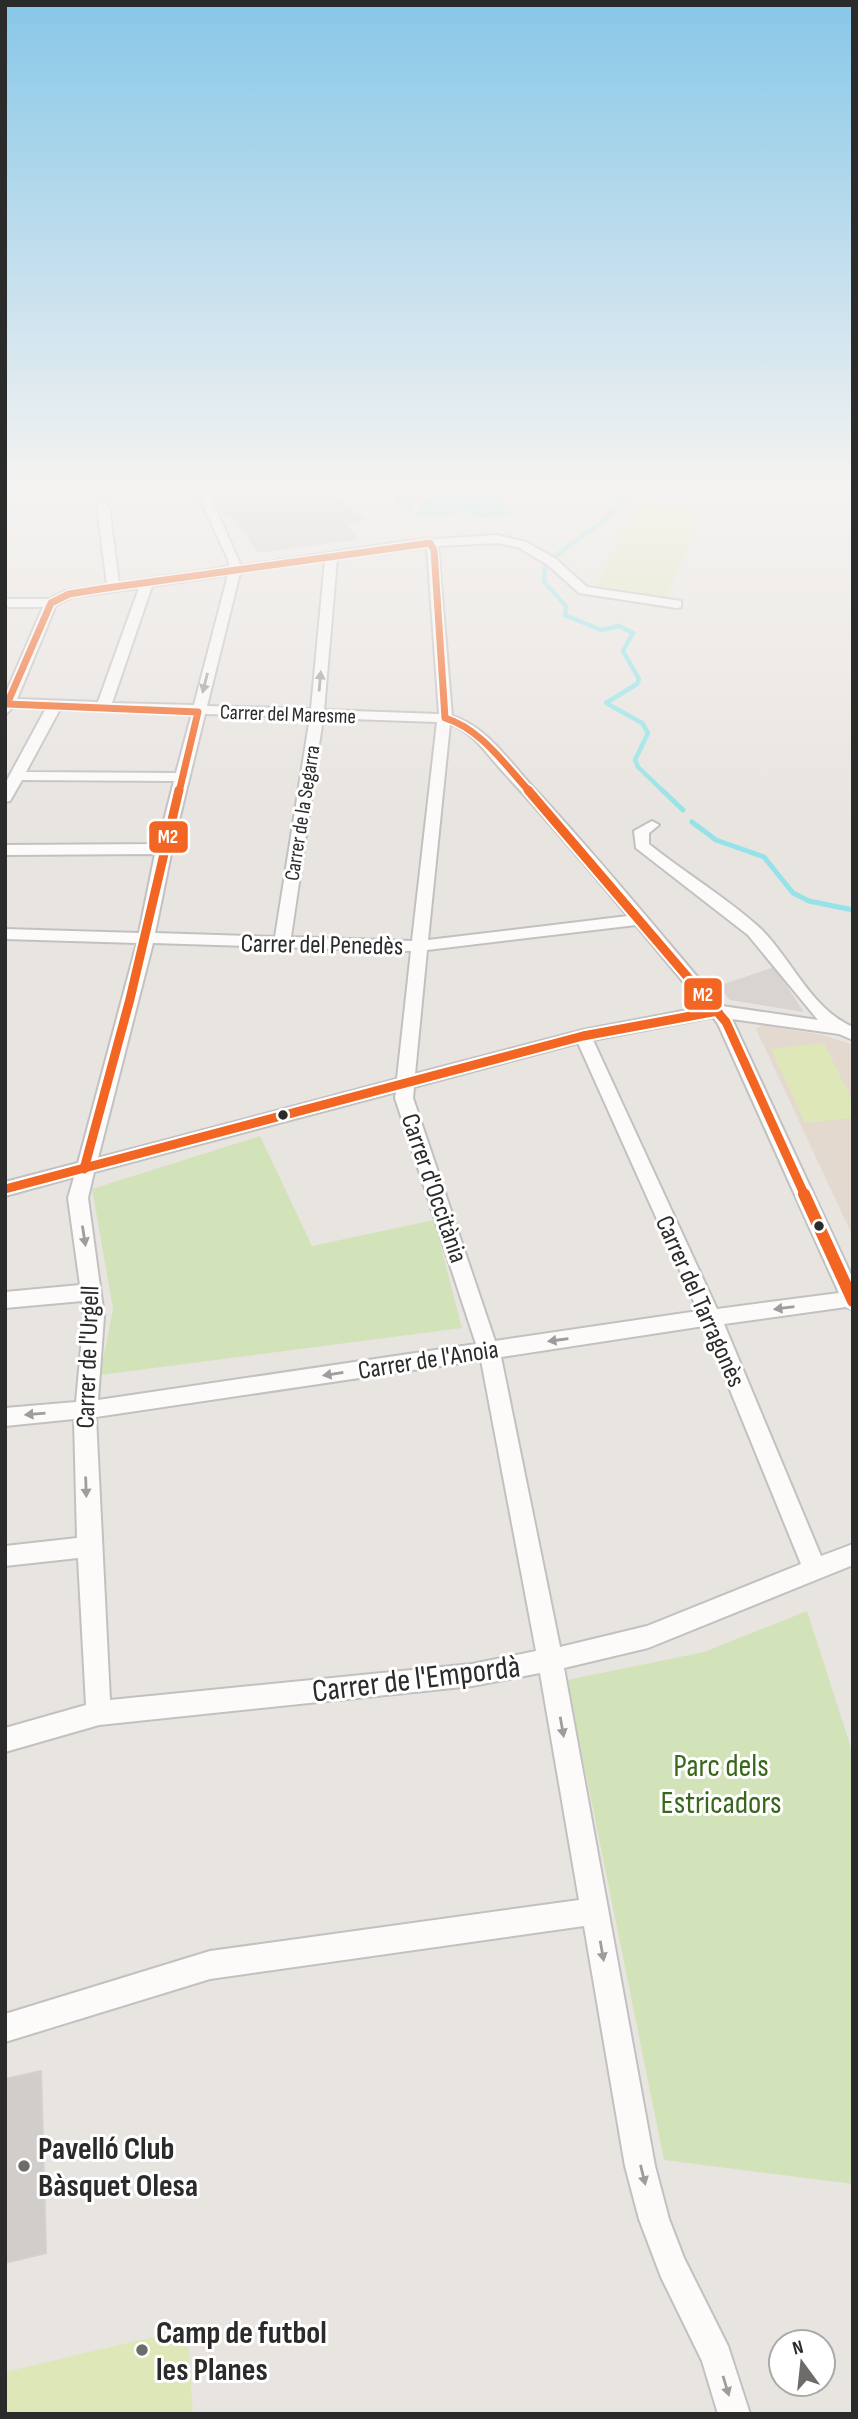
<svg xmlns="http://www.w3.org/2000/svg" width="858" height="2419" font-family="'Sofia Sans Condensed',sans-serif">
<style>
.education{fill:#e3d9cf}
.green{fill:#d2e3ba}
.pitch{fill:#dee7b8}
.plaza{fill:#d9d4d0}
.water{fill:#95e3e8}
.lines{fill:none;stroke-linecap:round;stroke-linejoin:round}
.stream-far1{stroke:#95e3e8;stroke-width:4.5}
.stream{stroke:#95e3e8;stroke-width:5}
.building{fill:#d0cdca;stroke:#d3d0cd;stroke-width:2}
.street-casing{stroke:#c2c1c1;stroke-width:4}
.street{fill:#fcfbfa;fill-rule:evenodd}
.bus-1-far2-casing{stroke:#fff;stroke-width:10}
.bus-1-far1-casing{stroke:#fff;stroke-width:13}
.bus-1-casing{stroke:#fff;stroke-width:18}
.bus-1-far2{stroke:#f26522;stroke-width:7}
.bus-1-far1{stroke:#f26522;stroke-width:9}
.bus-1{stroke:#f26522;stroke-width:12}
.oneway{fill:#9e9d9d}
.bus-dot{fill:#2b2b2b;stroke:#fff;stroke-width:2.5}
.poi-dot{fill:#6d6c6a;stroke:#fff;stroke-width:2.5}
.labels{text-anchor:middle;stroke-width:6;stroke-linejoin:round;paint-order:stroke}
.far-street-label{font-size:21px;fill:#2b2b2b;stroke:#fff}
.street-label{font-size:26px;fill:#2b2b2b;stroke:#fff}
.near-street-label{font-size:32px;fill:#2b2b2b;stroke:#fff}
.near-park-label{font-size:32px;fill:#39671c;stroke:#fff}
.near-poi-label{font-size:32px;font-weight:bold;fill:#2b2b2b;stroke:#fff;text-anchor:start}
.line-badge{stroke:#fff;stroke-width:2.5}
.badge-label{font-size:19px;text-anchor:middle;font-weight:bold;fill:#fff}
</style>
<rect width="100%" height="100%" fill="#e8e4e0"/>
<path class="education" d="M762 1025 823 1035 853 1045V1237L756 1029Z"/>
<g class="green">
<path d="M260 1136 312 1246 434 1220 462 1328 100 1375 113 1309 92 1189Z"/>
<path d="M807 1611 853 1754V2184L664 2160 567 1680 704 1652Z"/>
</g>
<g class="pitch">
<path d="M637 502 703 510 667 597 596 587Z"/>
<path d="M824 1043 853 1102V1118L805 1123 771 1049Z"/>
<path d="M187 2329 193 2414H5V2372Z"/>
</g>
<path class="plaza" d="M774 967 804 1012 730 1000 718 986Z"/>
<g class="water">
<path d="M424 485H442L417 499 408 514 394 502 397 495Z"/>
<path d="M449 486 474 497 494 494 511 514 481 518 464 512 440 517 415 516 425 499Z"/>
</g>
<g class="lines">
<g class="stream-far1">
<path d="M554 557 603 521 642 484"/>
<path d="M545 564 544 582 566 606 565 615 601 630 619 626 633 633 623 651 639 679 637 684 606 703 642 723 648 733 635 760 638 767 664 792"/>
</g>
<g class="stream">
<path d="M662 790 683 810"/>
<path d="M692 822 716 840 764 857 793 893 809 901 853 910"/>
</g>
</g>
<g class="building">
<path d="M208 484H326L337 500 365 519 346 523 356 539 258 552 232 514 224 515Z"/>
<path d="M41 2071 46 2253 5 2263V2079Z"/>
</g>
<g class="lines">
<defs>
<path id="street" d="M193 484H205L241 566 407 541 497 535 526 542 556 559 587 587 681 601V607L677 608 579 593 548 565 518 547 497 543 438 546 452 716C486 726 508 760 532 786 598 857 659 932 722 1006L818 1020 748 935 636 848 634 831 652 821 659 825 649 833V844C685 873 726 897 761 929 792 960 811 1009 853 1027V1040L839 1034 732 1019 853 1279V1310L846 1307 724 1324 821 1556 853 1544V1565L648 1648 564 1668 655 2166 669 2219 684 2258 728 2346 750 2414H718L702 2361 661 2277 639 2219 625 2166 584 1926 210 1979 5 2042V2014L210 1951 579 1900 540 1673 472 1686 99 1725 5 1752V1728L86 1705 78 1558 5 1566V1546L77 1538 74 1419 5 1426V1408L76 1402 84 1316 82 1301 5 1308V1292L80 1285 68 1198 74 1177 5 1196V1182L78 1163 137 943 5 939V929L139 933 155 854 5 855V845L158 844 174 781 22 780 10 801 5 802V784L46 708 13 707 5 715V695L43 607H5V599H49L65 591 107 585 97 506 103 503 109 506 119 583 229 567 228 559ZM427 547 439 714 324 710 337 559ZM325 560 311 709 207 706 240 573ZM228 575 194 705 112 703 152 586ZM139 588 98 702 17 699 56 605 72 597ZM60 709 192 713 176 773 26 772ZM205 714 310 717 275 937 155 933 172 849ZM323 718 437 722 412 941 291 937ZM450 724C473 731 489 757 505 774 548 820 588 868 628 916L428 940ZM636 925 704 1007 583 1030 415 1074 427 950ZM153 943 411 951 397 1079 98 1158ZM713 1017 718 1024 839 1293 717 1309 593 1040ZM578 1043 698 1311 495 1341 413 1098 414 1087ZM396 1092 395 1098 476 1344 98 1400 104 1316 88 1198 94 1172ZM704 1326 801 1564 647 1626 560 1647 501 1357ZM481 1360 536 1651 472 1664 110 1700 96 1417Z"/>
</defs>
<use href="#street" class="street-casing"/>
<use href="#street" class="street"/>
<defs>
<path id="bus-1-far2" d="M179 792 198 712 7 704 51 603 69 594 100 589 430 543 434 550 445 718C481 729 505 765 530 792"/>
<g id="bus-1-far1">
<path d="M528 790 726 1022 805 1196"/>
<path d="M84 1169 130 999 179 790"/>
<path d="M5 1189 583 1036 718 1011"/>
</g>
<path id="bus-1" d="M804 1194 853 1301"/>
</defs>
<use href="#bus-1-far2" class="bus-1-far2-casing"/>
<use href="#bus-1-far1" class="bus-1-far1-casing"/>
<use href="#bus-1" class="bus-1-casing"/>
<use href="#bus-1-far2" class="bus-1-far2"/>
<use href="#bus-1-far1" class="bus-1-far1"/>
<use href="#bus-1" class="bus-1"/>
</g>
<defs><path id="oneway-solid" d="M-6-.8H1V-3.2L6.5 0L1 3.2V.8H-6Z" transform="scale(1.75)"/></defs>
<g class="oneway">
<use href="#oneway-solid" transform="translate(320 681) rotate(-85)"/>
<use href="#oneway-solid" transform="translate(205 683) rotate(104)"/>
<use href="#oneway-solid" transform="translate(84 1236) rotate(81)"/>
<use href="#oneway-solid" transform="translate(784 1308) rotate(173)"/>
<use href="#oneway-solid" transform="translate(558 1340) rotate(172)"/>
<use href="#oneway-solid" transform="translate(333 1374) rotate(171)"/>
<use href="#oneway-solid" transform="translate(35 1414) rotate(175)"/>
<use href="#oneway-solid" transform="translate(86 1487) rotate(88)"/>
<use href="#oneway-solid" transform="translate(562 1727) rotate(80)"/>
<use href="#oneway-solid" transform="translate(602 1951) rotate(80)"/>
<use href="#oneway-solid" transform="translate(643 2175) rotate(76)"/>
<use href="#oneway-solid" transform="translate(726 2386) rotate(73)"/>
</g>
<linearGradient id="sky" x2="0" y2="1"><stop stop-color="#87c7e8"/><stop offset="0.59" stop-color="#f5f3f1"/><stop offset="1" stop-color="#f5f3f1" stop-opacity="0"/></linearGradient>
<rect width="858" height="822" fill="url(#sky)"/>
<g class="bus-dot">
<circle cx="283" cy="1115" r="6"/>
<circle cx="819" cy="1226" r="6"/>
</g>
<g class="poi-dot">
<circle cx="24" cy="2166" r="7"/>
<circle cx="142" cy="2350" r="7"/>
</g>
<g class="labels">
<g class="far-street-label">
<text transform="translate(288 714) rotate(2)" y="7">Carrer del Maresme</text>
<text transform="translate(302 813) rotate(-81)" y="7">Carrer de la Segarra</text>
</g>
<g class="street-label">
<text transform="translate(322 944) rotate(1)" y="9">Carrer del Penedès</text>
<text transform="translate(435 1188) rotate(71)" y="9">Carrer d'Occitània</text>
<text transform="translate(701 1301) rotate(66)" y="9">Carrer del Tarragonès</text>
<text transform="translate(87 1357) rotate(-88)" y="9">Carrer de l'Urgell</text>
<text transform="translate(428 1359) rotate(-9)" y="9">Carrer de l'Anoia</text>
</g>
<g class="near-street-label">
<text transform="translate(416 1678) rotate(-7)" y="11">Carrer de l'Empordà</text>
</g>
<g class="near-park-label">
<text x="721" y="1776">Parc dels<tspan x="721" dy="37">Estricadors</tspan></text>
</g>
<g class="near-poi-label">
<text x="38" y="2159">Pavelló Club<tspan x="38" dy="37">Bàsquet Olesa</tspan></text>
<text x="156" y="2343">Camp de futbol<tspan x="156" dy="37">les Planes</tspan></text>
</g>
</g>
<g class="line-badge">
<rect x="148" y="820" width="41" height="34" rx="7" fill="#f26522"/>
<rect x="683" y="977" width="40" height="34" rx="7" fill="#f26522"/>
</g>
<g class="badge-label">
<text x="168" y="843">M2</text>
<text x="703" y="1001">M2</text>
</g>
<rect width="858" height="2419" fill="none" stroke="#2b2b2b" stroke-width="14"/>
<g transform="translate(802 2363) rotate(345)"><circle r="33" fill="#ffffff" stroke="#aaaaaa" stroke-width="2"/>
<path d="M0-5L12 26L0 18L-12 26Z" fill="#6d6c6a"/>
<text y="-10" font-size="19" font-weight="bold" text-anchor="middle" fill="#2b2b2b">N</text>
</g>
</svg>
